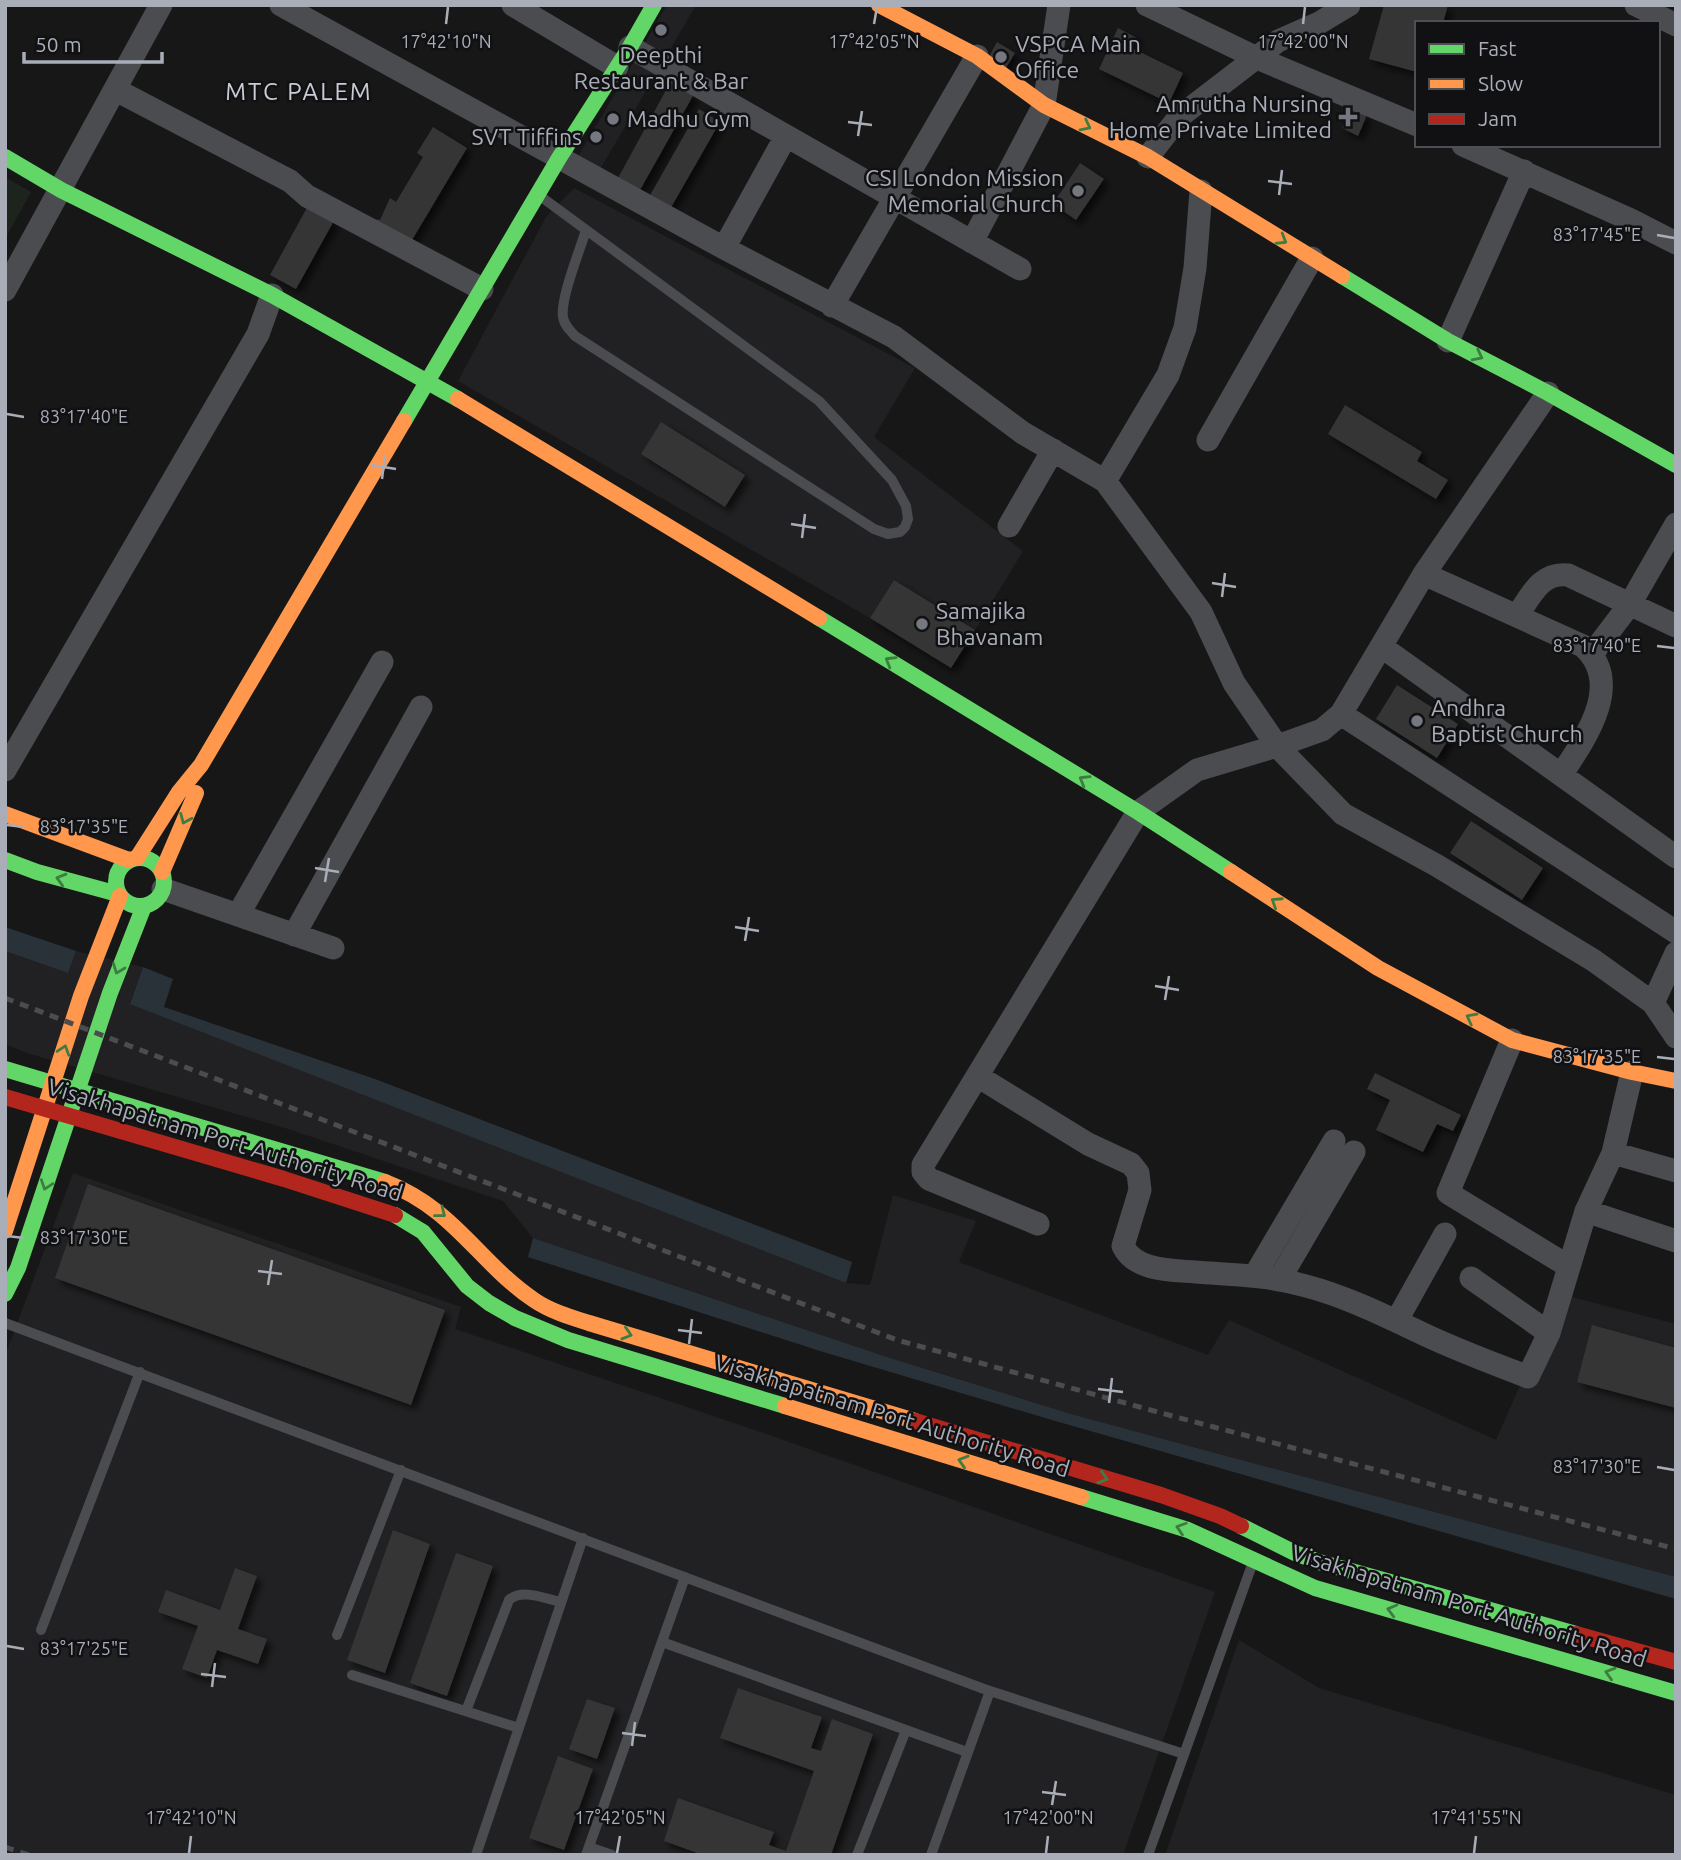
<svg xmlns="http://www.w3.org/2000/svg" width="1681" height="1860" font-family="Ubuntu,sans-serif">
  <defs>
    <filter id="shadow"><feDropShadow dx="5" dy="5" stdDeviation="3.5" flood-color="#0009"/></filter>
  </defs>
  <rect width="100%" height="100%" fill="#171717"/>
  <path fill="#212123" d="M667,5H696L598,173L576,160Z
    M574,188L915,368L874,437L1023,551L975,630L894,580L870,618L458,381L546,217Z
    M5,951L68,973L76,951L143,967L130,1003L846,1283L870,1285L893,1195L976,1221L959,1262L1208,1355L1229,1320L1496,1440L1560,1294L1676,1324V1577L1071,1414L887,1357L533,1238L503,1201L288,1129L27,1053L5,1044Z
    M73,1173L461,1307L455,1329L758,1431L1215,1592L1123,1855H5V1356Z
    M1239,1640L1319,1688L1676,1795V1855H1165Z"/>
  <path fill="#1d241e" d="M5,177L31,192L5,239Z"/>
  <path fill="#2a3239" d="M5,927L76,951L68,973L5,951Z
    M143,967L173,979L164,1007L375,1079L852,1262L846,1283L130,1004Z
    M533,1238L887,1357L1071,1414L1676,1577V1599L1052,1420L820,1351L528,1257Z"/>
  <path fill="#353536" filter="url(#shadow)" d="M1384,5H1448L1443,23H1417V72L1369,59Z
    M1118,28L1137,38L1132,48L1183,73L1169,103L1099,69Z
    M997,42L1015,53L1004,71L987,60Z
    M671,81L694,94L640,190L618,178Z
    M1351,108L1367,115L1358,136L1342,128Z
    M699,109L720,122L669,211L648,199Z
    M433,127L467,148L409,245L374,224L378,219L380,220L390,198L396,202L423,157L417,153Z
    M1080,163L1104,179L1076,220L1053,204Z
    M309,204L335,219L296,289L270,275Z
    M1345,405L1422,452L1417,461L1448,480L1436,499L1328,434Z
    M661,422L745,475L725,507L641,454Z
    M894,580L975,630L951,668L870,618Z
    M1397,685L1458,724L1437,758L1376,719Z
    M1471,821L1543,868L1522,900L1450,853Z
    M1375,1073L1461,1115L1453,1131L1437,1124L1423,1152L1376,1130L1390,1100L1367,1089Z
    M88,1184L445,1310L411,1405L55,1278Z
    M1592,1325L1676,1348V1408L1577,1382Z
    M393,1530L430,1544L385,1673L347,1660Z
    M456,1553L493,1566L447,1696L410,1683Z
    M235,1568L257,1576L238,1629L267,1639L258,1664L217,1650L207,1678L182,1669L198,1626L158,1612L166,1590L220,1610Z
    M738,1688L822,1717L811,1748L821,1751L832,1719L873,1734L831,1855H703L664,1841L678,1798L774,1832L769,1845L786,1851L814,1771L720,1738Z
    M587,1699L615,1708L597,1759L569,1749Z
    M558,1756L593,1769L564,1850L529,1838Z"/>
  <g fill="none" stroke-linecap="round" stroke-linejoin="round">
    <path stroke="#4b4c50" stroke-width="10" d="M540,196L819,401L892,480L906,506L908,519L905,527L900,532L888,534L874,529L575,336C570,330 564,325 563,317C560,299 580,250 586,230
      M5,1323L984,1689L1184,1754
      M41,1630L140,1372
      M337,1635L401,1470
      M662,1642L967,1752
      M352,1675L519,1728
      M466,1711L509,1600C522,1588 546,1599 561,1602
      M589,1847L612,1855
      M476,1855L583,1538
      M586,1855L685,1577
      M857,1855L906,1730
      M931,1855L990,1691
      M1148,1855L1253,1562"/>
    <path stroke="#4b4c50" stroke-width="23" d="M281,5L724,248L894,337L1023,433L1105,481L1201,612L1234,683L1277,746L1343,814L1436,865L1593,960L1653,1003L1676,1037
      M513,5L617,67
      M1147,5L1257,58L1417,125
      M1636,5L1676,25
      M630,47L1020,269
      M116,90L290,181L307,196L482,289
      M1463,145L1631,220L1676,243
      M1148,157L1179,117L1278,41L1319,23L1349,5
      M972,242L1044,105L1059,5
      M724,248L786,136
      M5,290L161,5
      M832,306L977,56
      M1448,341L1524,171
      M1208,440L1312,258
      M1105,481L1168,375L1185,328L1195,268L1201,191
      M1009,526L1053,450
      M1424,574L1583,646C1625,683 1585,739 1561,775
      M1517,616C1531,596 1540,572 1568,575L1676,626
      M1382,647L1676,857
      M1592,654L1630,604L1676,524
      M1341,714L1676,932
      M5,770L258,334L272,295
      M163,889L333,948
      M238,915L382,662
      M294,935L421,707
      M1653,1003L1676,953
      M1512,1040L1448,1193L1568,1266
      M979,1077L1088,1144L1131,1164L1138,1173L1140,1190L1123,1246C1135,1271 1171,1270 1195,1272C1234,1275 1267,1275 1306,1286C1344,1296 1379,1313 1415,1330C1451,1348 1490,1362 1528,1377L1549,1333L1586,1211L1613,1153L1632,1072
      M1613,1153L1676,1171
      M1586,1211L1676,1241
      M1038,1224L929,1179L923,1172V1165L1138,812L1197,770L1277,746L1322,730L1341,714L1424,574L1548,393
      M1255,1275L1334,1141
      M1471,1278L1549,1333
      M1279,1280L1354,1152
      M1397,1320L1445,1234"/>
    <path stroke="#63d668" stroke-width="16" d="M5,157L61,190L272,295L458,399
      M1342,276L1448,341L1548,393L1676,465
      M404,421L559,158L630,47L654,5
      M819,618L1138,812L1231,872
      M116 882a24 24 0 1 1 48 0a24 24 0 1 1-48 0Z
      M5,860L37,872L118,894
      M5,1069L385,1182
      M395,1215L423,1232L467,1286L489,1303L515,1318L568,1340L785,1406
      M5,1294L18,1268L110,993L144,906
      M1081,1497L1188,1530L1315,1588L1676,1693
      M1241,1526L1295,1553L1319,1562L1576,1634"/>
    <path stroke="#ff974d" stroke-width="16" d="M879,5L977,56L1044,105L1148,157L1342,276
      M458,399L819,618
      M5,814L129,860
      M137,858L179,792L201,765L404,421
      M162,872L196,793
      M1231,872L1378,968L1512,1040L1632,1072L1676,1081
      M385,1182C455,1209 477,1261 534,1300C550,1311 570,1317 589,1323L915,1421
      M5,1231L81,996L120,896
      M785,1406L1081,1497"/>
    <path stroke="#b3261e" stroke-width="16" d="M5,1097L284,1179L395,1215
      M915,1421L1161,1495L1220,1516L1241,1526
      M1576,1634L1676,1662"/>
    <path stroke="#4b4c4f" stroke-width="5" stroke-dasharray="9 7" stroke-linecap="butt" d="M5,998L897,1340L1176,1417L1676,1549
      M5,1847L29,1855"/>
  </g>
  <defs><path id="oneway-chevron" d="M-2-3.5L2.5 0L-2 3.5" fill="none" stroke-width="1.6" stroke-linecap="round" stroke-linejoin="round" transform="scale(1.75)"/></defs>
  <g stroke="#3e7d42">
    <use href="#oneway-chevron" transform="translate(1086 126) rotate(27)"/>
    <use href="#oneway-chevron" transform="translate(1282 240) rotate(31)"/>
    <use href="#oneway-chevron" transform="translate(1478 356) rotate(27)"/>
    <use href="#oneway-chevron" transform="translate(890 661) rotate(-149)"/>
    <use href="#oneway-chevron" transform="translate(1084 780) rotate(-149)"/>
    <use href="#oneway-chevron" transform="translate(185 819) rotate(113)"/>
    <use href="#oneway-chevron" transform="translate(61 879) rotate(-164)"/>
    <use href="#oneway-chevron" transform="translate(1276 902) rotate(-147)"/>
    <use href="#oneway-chevron" transform="translate(118 969) rotate(111)"/>
    <use href="#oneway-chevron" transform="translate(1471 1018) rotate(-152)"/>
    <use href="#oneway-chevron" transform="translate(64 1050) rotate(-72)"/>
    <use href="#oneway-chevron" transform="translate(46 1185) rotate(109)"/>
    <use href="#oneway-chevron" transform="translate(441 1213) rotate(38)"/>
    <use href="#oneway-chevron" transform="translate(627 1334) rotate(17)"/>
    <use href="#oneway-chevron" transform="translate(963 1461) rotate(-163)"/>
    <use href="#oneway-chevron" transform="translate(1103 1478) rotate(17)"/>
    <use href="#oneway-chevron" transform="translate(1181 1528) rotate(-162)"/>
    <use href="#oneway-chevron" transform="translate(1392 1610) rotate(-165)"/>
    <use href="#oneway-chevron" transform="translate(1610 1673) rotate(-163)"/>
  </g>
  <path fill="none" stroke="#a8adb8" stroke-width="2.5" d="M446,24L448,7M874,24L877,7M1303,24L1305,7M848,122L872,125M858,136L862,111M1268,181L1292,184M1279,195L1282,170M1657,235L1674,238M7,414L24,417M371,465L396,469M382,479L385,455M791,524L816,528M802,538L805,514M1212,583L1236,587M1222,597L1225,573M1657,646L1674,648M7,825L24,827M315,868L339,872M325,882L329,858M735,927L759,931M745,941L749,917M1155,986L1179,990M1165,1000L1169,976M1657,1057L1674,1059M7,1236L24,1238M258,1271L282,1274M268,1285L272,1260M678,1330L702,1333M689,1344L692,1319M1098,1389L1123,1392M1109,1403L1112,1378M1657,1467L1674,1470M7,1646L24,1649M201,1674L226,1677M212,1687L215,1663M622,1733L646,1736M632,1746L635,1722M1042,1792L1066,1795M1052,1805L1056,1781M189,1853L191,1836M617,1853L620,1836M1046,1853L1048,1836M1474,1853L1476,1836"/>
  <g fill="#757880" stroke="#111113" stroke-width="2.5">
    <circle cx="661" cy="30" r="7"/>
    <circle cx="1001" cy="57" r="7"/>
    <path d="M1344.5 106.5h7v7h7v7h-7v7h-7v-7h-7v-7h7z"/>
    <circle cx="613" cy="119" r="7"/>
    <circle cx="596" cy="137" r="7"/>
    <circle cx="1078" cy="191" r="7"/>
    <circle cx="922" cy="624" r="7"/>
    <circle cx="1417" cy="721" r="7"/>
  </g>
  <g text-anchor="middle" stroke-width="5" stroke-linejoin="round" paint-order="stroke">
    <g font-size="23" fill="#a8adb8" stroke="#111113" text-anchor="start">
      <text x="1015" y="52">VSPCA Main<tspan x="1015" dy="26">Office</tspan></text>
      <text x="661" y="63" text-anchor="middle">Deepthi<tspan x="661" dy="26">Restaurant &amp; Bar</tspan></text>
      <text x="1332" y="112" text-anchor="end">Amrutha Nursing<tspan x="1332" dy="26">Home Private Limited</tspan></text>
      <text x="627" y="127">Madhu Gym</text>
      <text x="582" y="145" text-anchor="end">SVT Tiffins</text>
      <text x="1064" y="186" text-anchor="end">CSI London Mission<tspan x="1064" dy="26">Memorial Church</tspan></text>
      <text x="936" y="619">Samajika<tspan x="936" dy="26">Bhavanam</tspan></text>
      <text x="1431" y="716">Andhra<tspan x="1431" dy="26">Baptist Church</tspan></text>
    </g>
    <g font-size="23" fill="#a8adb8" stroke="#111113">
      <text transform="translate(225 1140) rotate(17)" y="8">Visakhapatnam Port Authority Road</text>
      <text transform="translate(892 1416) rotate(17)" y="8">Visakhapatnam Port Authority Road</text>
      <text transform="translate(1469 1606) rotate(17)" y="8">Visakhapatnam Port Authority Road</text>
    </g>
    <g font-size="24" letter-spacing="2" fill="#c9ccd4" stroke="#111113">
      <text x="299" y="100">MTC PALEM</text>
    </g>
  </g>
  <g font-size="18" text-anchor="middle" fill="#a8adb8" stroke="#111113" stroke-width="5" stroke-linejoin="round" paint-order="stroke">
    <text x="446" y="48">17°42'10"N</text>
    <text x="874" y="48">17°42'05"N</text>
    <text x="1303" y="48">17°42'00"N</text>
    <text x="1597" y="241">83°17'45"E</text>
    <text x="84" y="423">83°17'40"E</text>
    <text x="1597" y="652">83°17'40"E</text>
    <text x="84" y="833">83°17'35"E</text>
    <text x="1597" y="1063">83°17'35"E</text>
    <text x="84" y="1244">83°17'30"E</text>
    <text x="1597" y="1473">83°17'30"E</text>
    <text x="84" y="1655">83°17'25"E</text>
    <text x="191" y="1824">17°42'10"N</text>
    <text x="620" y="1824">17°42'05"N</text>
    <text x="1048" y="1824">17°42'00"N</text>
    <text x="1476" y="1824">17°41'55"N</text>
  </g>
  <rect width="1681" height="1860" fill="none" stroke="#a8adb8" stroke-width="14"/>
  <rect x="1415" y="21" width="245" height="126" fill="#111113" stroke="#4d4f55" stroke-width="2"/>
  <rect x="1429" y="44" width="35" height="10" fill="#63d668" stroke="#4d4f55" stroke-width="2"/>
  <text x="1478" y="56" font-size="21" fill="#a8adb8">Fast</text>
  <rect x="1429" y="79" width="35" height="10" fill="#ff974d" stroke="#4d4f55" stroke-width="2"/>
  <text x="1478" y="91" font-size="21" fill="#a8adb8">Slow</text>
  <rect x="1429" y="114" width="35" height="10" fill="#b3261e" stroke="#4d4f55" stroke-width="2"/>
  <text x="1478" y="126" font-size="21" fill="#a8adb8">Jam</text>
  <path d="M24 52v10h138v-10" fill="none" stroke="#a8adb8" stroke-width="3.5"/>
  <text x="35" y="52" font-size="21" fill="#a8adb8" stroke="#111113" stroke-width="5" paint-order="stroke">50 m</text>
</svg>
